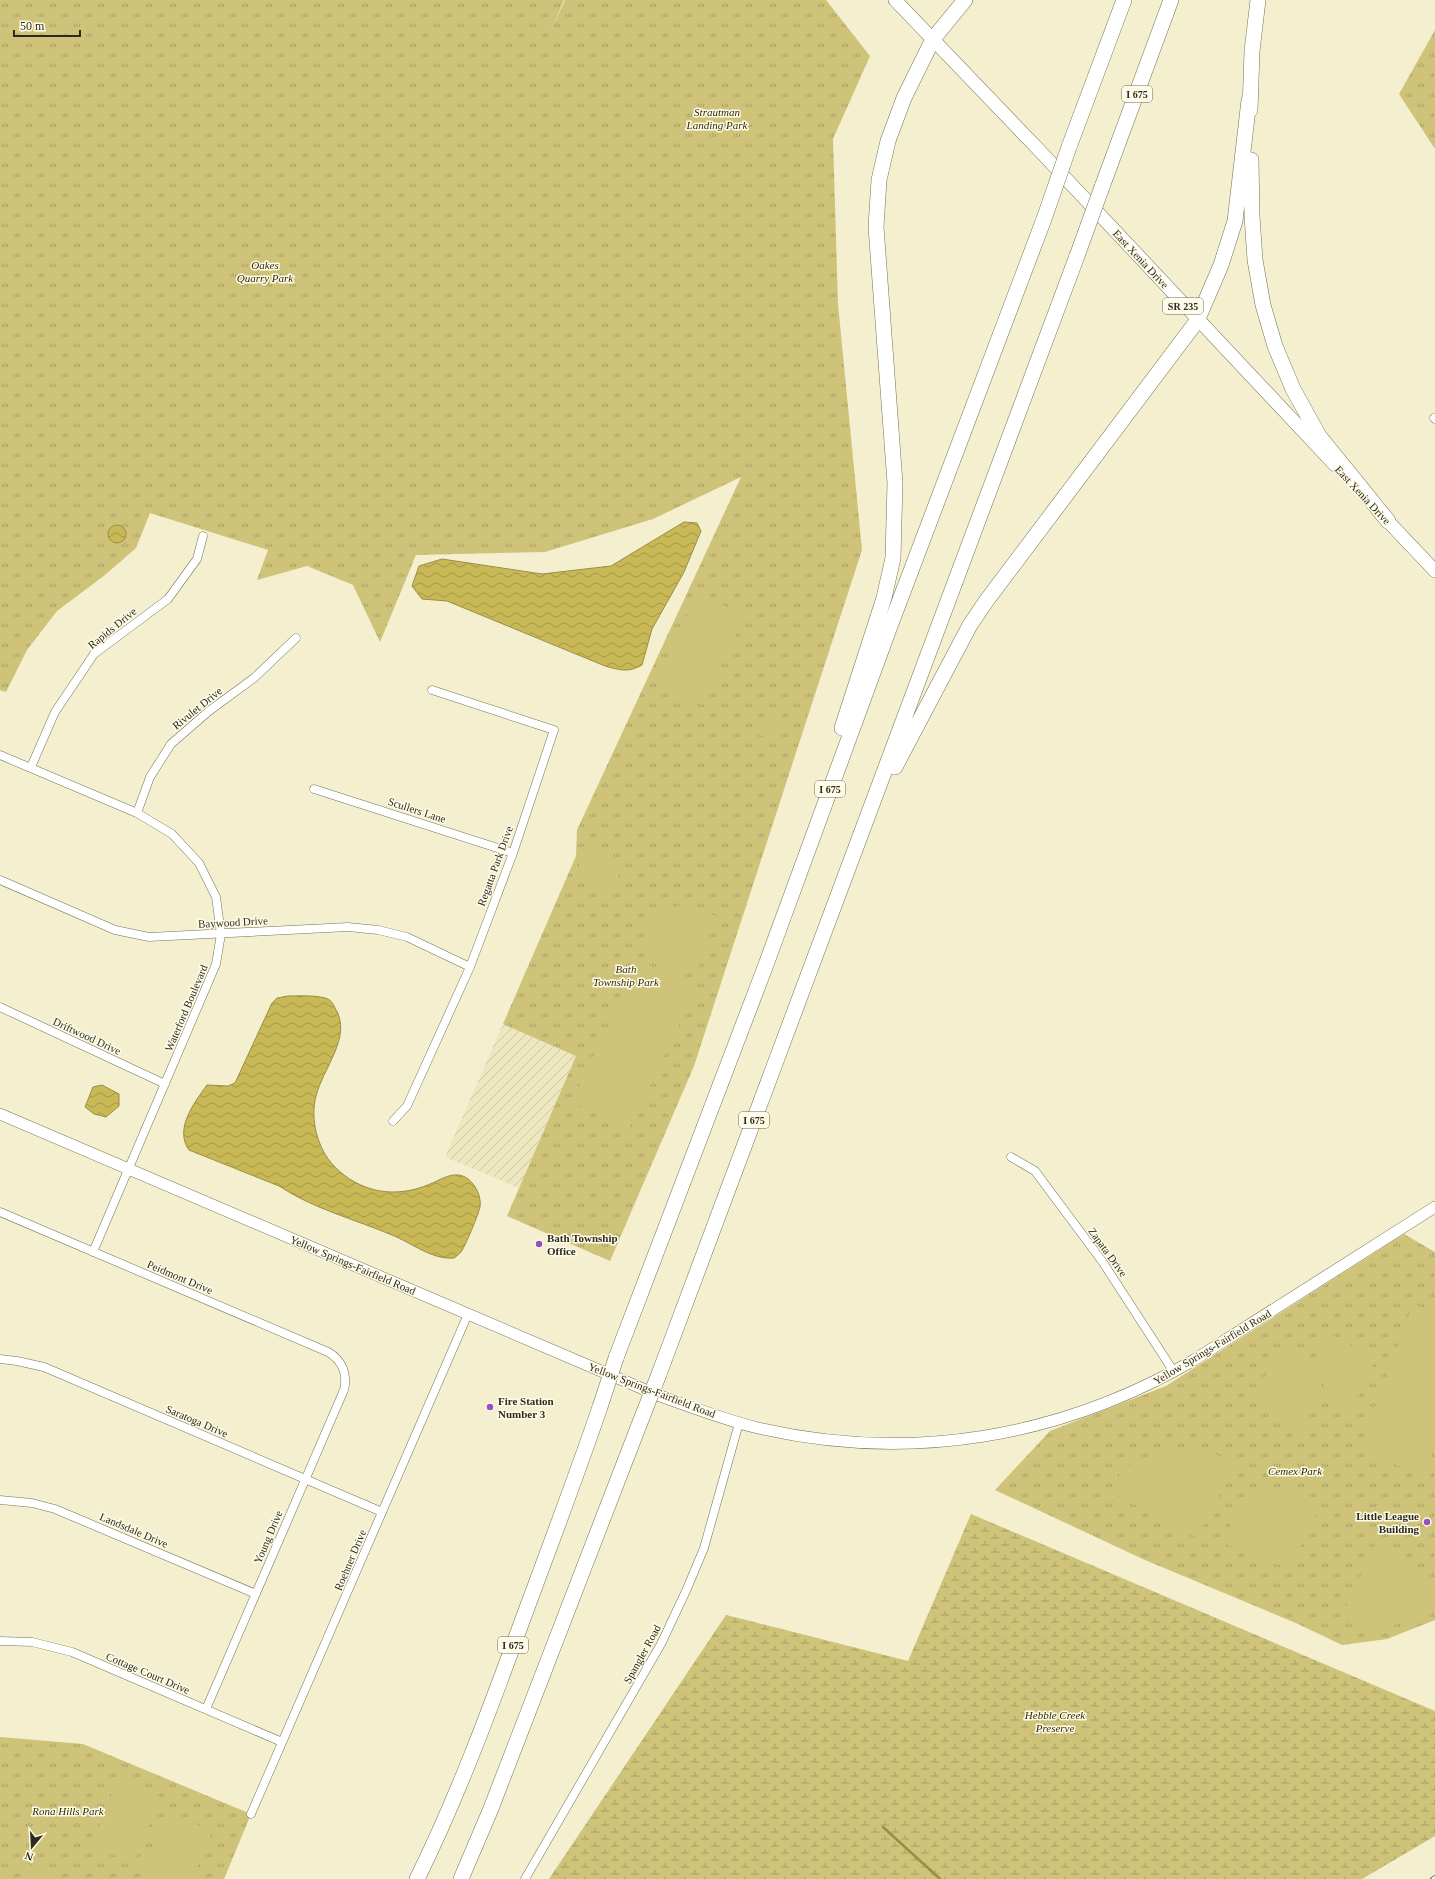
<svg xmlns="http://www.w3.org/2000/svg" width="1435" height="1879" font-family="'Times New Roman',serif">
  <defs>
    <pattern id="industrial-furrows" width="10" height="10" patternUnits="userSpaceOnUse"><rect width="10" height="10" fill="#ece7bf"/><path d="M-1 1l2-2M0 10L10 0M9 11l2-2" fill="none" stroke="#cbc6a4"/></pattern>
    <pattern id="grass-tufts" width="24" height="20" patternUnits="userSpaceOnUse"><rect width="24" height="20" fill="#cfc379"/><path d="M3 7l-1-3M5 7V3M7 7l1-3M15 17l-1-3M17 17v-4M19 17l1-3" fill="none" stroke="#a89f63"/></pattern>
    <pattern id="wetland-marsh" width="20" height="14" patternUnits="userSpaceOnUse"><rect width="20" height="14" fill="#cfc379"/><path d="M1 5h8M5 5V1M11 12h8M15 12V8" fill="none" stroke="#a89f63"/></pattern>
    <pattern id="water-waves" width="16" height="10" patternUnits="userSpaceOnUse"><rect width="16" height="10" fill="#c9b956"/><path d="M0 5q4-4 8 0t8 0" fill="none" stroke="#a39747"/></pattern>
  </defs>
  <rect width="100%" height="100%" fill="#f3efcf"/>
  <path fill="url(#industrial-furrows)" d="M503,1024L576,1056L519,1188L445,1157Z"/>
  <path fill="url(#grass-tufts)" d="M0,0H564L551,30L565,0H826L870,56L833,139L838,304L862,550L694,1066L610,1261L507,1216L576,1056L503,1024L576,856L577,830L741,477L653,519L545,552L416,555L380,642L353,585L307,566L257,580L268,550L150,513L136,548L105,575L57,611L27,650L6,692L0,690Z
    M1435,30V149L1399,94Z
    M1404,1234L1435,1252V1620L1387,1639L1342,1645L1298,1624L1145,1560L995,1490L1050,1431L1166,1386Z
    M0,1737L83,1744L251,1814L224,1879H0Z"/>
  <path fill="url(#wetland-marsh)" d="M971,1514L1435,1711V1836L1362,1879H549L726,1615L908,1661Z"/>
  <path fill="#cfc379" d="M698,593L745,616L703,705L655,682Z
    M767,713L782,718L774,740L759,735Z
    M590,845L625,863L610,892L575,874Z
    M681,905L716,916L696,975L638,952C648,923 649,915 681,905Z
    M640,961L697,989L628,1130L571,1102Z
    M1413,1304L1435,1312V1446L1424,1475L1359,1451Z
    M1326,1332L1376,1358L1351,1412L1330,1397L1318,1375C1319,1400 1312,1413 1300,1434L1252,1398L1287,1339L1305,1357L1318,1373L1317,1349Z
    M1173,1447L1205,1449L1235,1463L1197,1538L1111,1492L1123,1469L1143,1458Z
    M1274,1489L1301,1493L1322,1501L1290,1569L1222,1543C1237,1511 1240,1505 1274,1489Z
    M1376,1544L1435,1580V1602L1433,1604C1413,1618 1386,1635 1361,1627C1354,1624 1347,1619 1342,1615Z
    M117,1780L160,1797L134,1863L92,1847Z
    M167,1812L212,1831L192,1879H146L140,1877Z
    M26,1863L64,1879H19Z"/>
  <path fill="url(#water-waves)" stroke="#9a8e45" d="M684,522L697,523L701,531L684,572L652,629L642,665C628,673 620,670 605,666L447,601L422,599L412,586L419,566L442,559L542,574L611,566Z
    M108 534a9 9 0 1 1 18 0a9 9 0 1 1-18 0Z
    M288,996C300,996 313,995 325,998C330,999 333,1003 335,1008C353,1036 323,1068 316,1096C310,1119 317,1148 334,1166C360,1193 396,1199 430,1184C440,1180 448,1174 459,1175C472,1177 482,1194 480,1207C479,1213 465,1247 461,1252C459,1254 457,1256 454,1258C432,1260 412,1243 392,1235C354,1219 314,1209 279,1186L189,1150C174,1129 194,1103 207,1085L228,1086L235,1083L272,1003L277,998Z
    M102,1085L119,1094V1106L106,1117L94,1114L85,1107L93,1087Z"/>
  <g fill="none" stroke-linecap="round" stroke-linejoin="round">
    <path stroke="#9a8e45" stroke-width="2.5" d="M883,1827L940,1879"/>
    <defs>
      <path id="street" d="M1434,418L1435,419
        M0,755L137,813L172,834L199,863L216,897L221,934L216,964L93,1252
        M31,767L55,712L94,654L168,599L197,559L203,536
        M314,789L513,853
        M137,813L150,777L171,744L209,711L254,678L296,638
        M0,880L115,930L149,937L348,927L378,930L407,937L470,967
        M0,1007L165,1084
        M393,1121L407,1106L470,967L513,853L554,730L432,690
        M1011,1157L1035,1171L1102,1261L1174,1372
        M0,1212L328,1352C342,1360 348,1374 344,1390L206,1709
        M0,1359L17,1361L44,1367L382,1512
        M0,1500L32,1503L55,1509L256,1594
        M0,1641L32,1642L72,1652L282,1742
        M251,1814L468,1314
        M525,1879L661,1644L686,1591L704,1548L739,1423"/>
      <path id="secondary" d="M0,1114L655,1394C688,1406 722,1419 758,1428C909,1463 1060,1438 1194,1360L1435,1207"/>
      <path id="primary" d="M895,0L1039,150L1335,465
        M1381,514L1435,571"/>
      <path id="highway" d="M1250,110L1252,51L1258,0
        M1069,147L1124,0
        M1251,160L1252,216L1255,260L1263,305L1275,346L1293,389L1319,436L1388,521
        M1102,187L1171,0
        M842,728L884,598L893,558L895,483L876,227L879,180L888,141L904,98L933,39L965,0
        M895,767L970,625L987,600L1197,321L1221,265L1235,221L1249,100
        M616,1358L764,970L889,629L1044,219
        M659,1374L1077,256
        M417,1879C456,1800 487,1717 517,1635C545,1559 574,1483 600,1407
        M461,1879L490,1811L639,1425"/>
    </defs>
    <use href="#street" stroke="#767255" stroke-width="9"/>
    <use href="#secondary" stroke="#767255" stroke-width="12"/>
    <use href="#primary" stroke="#767255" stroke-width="14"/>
    <use href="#highway" stroke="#767255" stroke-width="16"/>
    <use href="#street" stroke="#fff" stroke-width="8"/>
    <use href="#secondary" stroke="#fff" stroke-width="11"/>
    <use href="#primary" stroke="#fff" stroke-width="13"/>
    <use href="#highway" stroke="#fff" stroke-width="15"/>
    <defs>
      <path id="rail" d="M1432,1879L1435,1877"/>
    </defs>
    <use href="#rail" stroke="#7c7965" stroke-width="4"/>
    <use href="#rail" stroke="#fefce8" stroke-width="2.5" stroke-dasharray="8" stroke-linecap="butt"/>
    <defs>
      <path id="highway-bridge" d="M1044,219L1069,147
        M1077,256L1102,187
        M600,1407L616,1358
        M639,1425L659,1374"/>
    </defs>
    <use href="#highway-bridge" stroke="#767255" stroke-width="16" stroke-linecap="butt"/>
    <use href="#highway-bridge" stroke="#fff" stroke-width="15"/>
  </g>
  <g fill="#9750c3" stroke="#fefce8" stroke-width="1.5">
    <circle cx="539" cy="1244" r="4"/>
    <circle cx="490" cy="1407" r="4"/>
    <circle cx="1427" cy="1522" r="4"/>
  </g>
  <g text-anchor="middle" stroke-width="3" stroke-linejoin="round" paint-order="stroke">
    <g fill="#fefce8" stroke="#6b695b" stroke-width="1">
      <rect x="1122" y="86" width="30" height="16" rx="3"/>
      <rect x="1163" y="298" width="40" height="16" rx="3"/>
      <rect x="815" y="781" width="30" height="16" rx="3"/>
      <rect x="739" y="1112" width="30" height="16" rx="3"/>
      <rect x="498" y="1637" width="30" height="16" rx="3"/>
    </g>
    <g font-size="10" font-weight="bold" fill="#2c2a1e">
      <text x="1137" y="98">I 675</text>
      <text x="1183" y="310">SR 235</text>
      <text x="830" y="793">I 675</text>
      <text x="754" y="1124">I 675</text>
      <text x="513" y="1649">I 675</text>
    </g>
    <g font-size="11" font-style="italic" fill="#302a00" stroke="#fefce8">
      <text x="717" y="116">Strautman<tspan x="717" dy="13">Landing Park</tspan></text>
      <text x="265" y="269">Oakes<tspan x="265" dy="13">Quarry Park</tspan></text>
      <text x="626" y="973">Bath<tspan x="626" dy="13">Township Park</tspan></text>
      <text x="1295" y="1475">Cemex Park</text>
      <text x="1055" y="1719">Hebble Creek<tspan x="1055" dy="13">Preserve</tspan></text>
      <text x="68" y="1815">Rona Hills Park</text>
    </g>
    <g font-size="11" fill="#2c2a1e" stroke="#fefce8">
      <text transform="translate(1141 259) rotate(47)" y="4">East Xenia Drive</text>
      <text transform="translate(1363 495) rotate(47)" y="4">East Xenia Drive</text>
      <text transform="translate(112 628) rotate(-39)" y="4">Rapids Drive</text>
      <text transform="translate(197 708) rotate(-39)" y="4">Rivulet Drive</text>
      <text transform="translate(417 810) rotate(18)" y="4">Scullers Lane</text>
      <text transform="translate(495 866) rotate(-70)" y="4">Regatta Park Drive</text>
      <text transform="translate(233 922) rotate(-3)" y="4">Baywood Drive</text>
      <text transform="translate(186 1008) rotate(-67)" y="4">Waterford Boulevard</text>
      <text transform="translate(87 1036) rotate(25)" y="4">Driftwood Drive</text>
      <text transform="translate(1108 1252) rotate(54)" y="4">Zapata Drive</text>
      <text transform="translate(353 1265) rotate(23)" y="4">Yellow Springs-Fairfield Road</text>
      <text transform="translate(180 1277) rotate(23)" y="4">Peidmont Drive</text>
      <text transform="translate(1212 1347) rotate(-31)" y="4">Yellow Springs-Fairfield Road</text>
      <text transform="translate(652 1390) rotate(21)" y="4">Yellow Springs-Fairfield Road</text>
      <text transform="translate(197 1421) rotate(23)" y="4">Saratoga Drive</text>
      <text transform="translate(134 1530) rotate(23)" y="4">Landsdale Drive</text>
      <text transform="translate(268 1537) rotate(-67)" y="4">Young Drive</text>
      <text transform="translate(350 1560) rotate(-67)" y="4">Roehner Drive</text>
      <text transform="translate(642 1654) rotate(-61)" y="4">Spangler Road</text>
      <text transform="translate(148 1673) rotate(23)" y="4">Cottage Court Drive</text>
    </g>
    <g font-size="11" font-weight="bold" fill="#2c2a1e" stroke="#fefce8" text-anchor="start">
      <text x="547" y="1242">Bath Township<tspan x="547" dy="13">Office</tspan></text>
      <text x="498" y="1405">Fire Station<tspan x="498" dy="13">Number 3</tspan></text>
      <text x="1419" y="1520" text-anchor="end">Little League<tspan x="1419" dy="13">Building</tspan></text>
    </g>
  </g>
  <g transform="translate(32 1847) rotate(198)" stroke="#fefce8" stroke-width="3" paint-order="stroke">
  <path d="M0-3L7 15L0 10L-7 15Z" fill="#2c2a1e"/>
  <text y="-6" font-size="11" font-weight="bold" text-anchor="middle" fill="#2c2a1e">N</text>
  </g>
  <path d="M14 30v6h66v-6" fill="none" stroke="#2c2a1e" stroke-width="2"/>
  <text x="20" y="30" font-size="12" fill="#2c2a1e" stroke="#fefce8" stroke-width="3" paint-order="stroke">50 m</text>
</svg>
